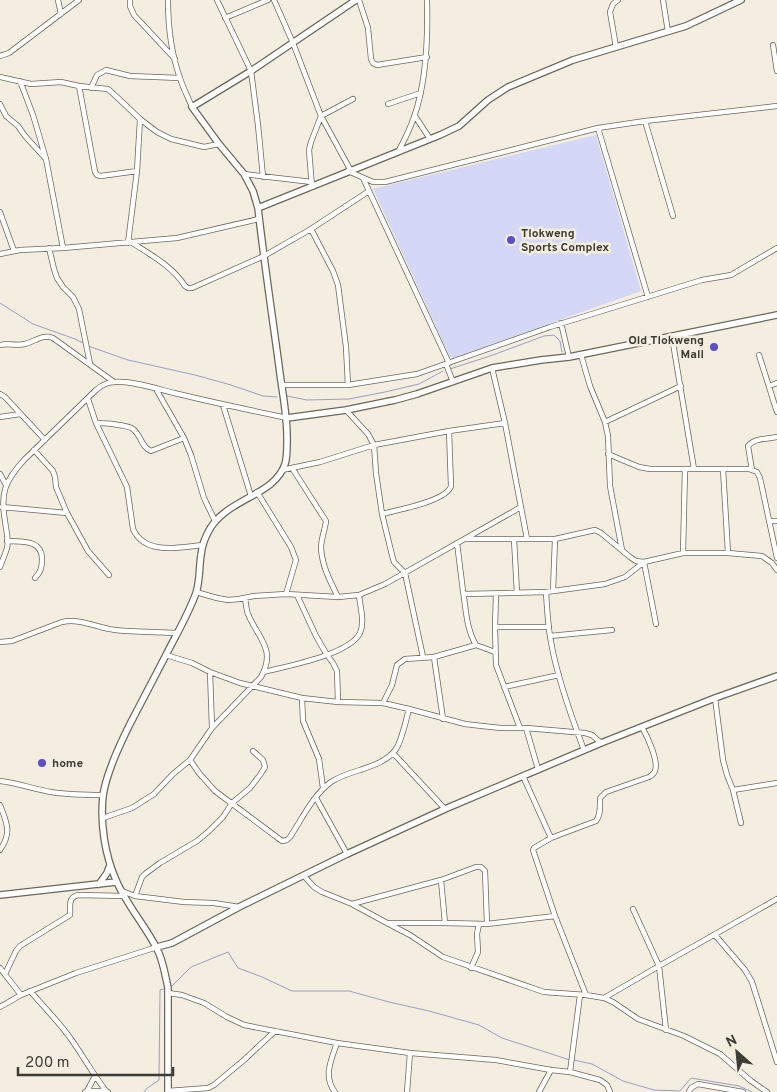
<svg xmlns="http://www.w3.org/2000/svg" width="777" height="1092" font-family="Overpass,sans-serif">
  <rect width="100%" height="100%" fill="#f3eee0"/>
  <path fill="#d4d7f6" d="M596,135L641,291L453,358L450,357L373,189Z"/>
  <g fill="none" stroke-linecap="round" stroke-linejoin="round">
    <path stroke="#9b9dc7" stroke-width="1" d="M0,303L33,324L75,339L85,344
      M88,346L128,360L195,375L231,385L263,396L277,397
      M450,369L493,355L544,336L554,335L560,341L562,352
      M287,396L307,400L349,399L385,392L419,384L443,371
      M171,987L191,967L228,952L238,968L262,977L292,991H349L389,1002L429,1011L479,1025L502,1038L570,1060
      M574,1060L592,1064L623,1081L654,1090L680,1091L691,1078L739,1086L752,1092
      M144,1092L146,1089L159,1080L160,990L164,989"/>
    <defs>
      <path id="minor" d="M58,0L61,14
        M130,0V6L134,15L175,59
        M168,0C168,26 171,53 180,78C183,88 188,97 192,107
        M217,0L251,71L258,125L263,177
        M274,0L293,43L321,116L351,171
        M359,0L368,28L371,59L373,63L377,65L427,57
        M663,0L668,32
        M225,18L268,0
        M773,45L777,71
        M616,47L610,12L613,4L618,0
        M0,56L9,53L79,0
        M0,77L31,84L61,82L79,86L108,89L120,100L140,119L157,132L171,139L204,147L219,144
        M20,81L33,115L46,159L63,248
        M79,86L95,172L97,175L101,176L137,171
        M91,88L97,75L106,70L130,76L180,78
        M0,104L6,116L18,126L25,136L45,158
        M388,104L421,93
        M415,116L430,139
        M645,121L673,216
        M598,128L648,297
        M398,152C404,141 410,129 414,117C427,81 428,37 427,0
        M348,171L373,182H385L598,128L645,121L777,106
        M244,174L312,182
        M363,178L449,363
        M312,187L309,150L311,142L321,116L353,99
        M0,212L14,251
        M311,229L333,271L338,285L346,347L348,385
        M131,242C151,255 172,266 185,286L188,288H192L264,256L311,229L369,191
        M128,243L137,171L140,119
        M49,248L54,269L57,278L63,287L73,297L79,309L90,364
        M0,254L20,250L63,248L177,238L259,219
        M561,323L569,357
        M672,337L694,469
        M0,345C8,343 17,346 25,344C36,341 42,334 53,338L114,382
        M581,355L590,386L605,422L608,436L610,486L622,550
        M759,355L777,412
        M446,364L453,382
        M492,368L505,423L527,539
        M282,385H348L417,374L550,327L702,280L731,275L777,248
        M769,386L777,383
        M156,389L184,438L191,455L204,498L215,521
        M0,394L5,397L45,440
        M88,399L96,423L127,487L133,529C145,556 180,547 203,545
        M223,405L251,496
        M346,410L368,434L374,445L376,473L382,514L392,555L394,562L405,573L423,657
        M0,417L20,414
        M605,422L681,386
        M96,423C104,423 128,425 133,429C141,435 141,447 151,451L184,438
        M34,450L53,471L55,477L56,487L67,513L88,551L109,575
        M608,454L639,467L650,469H749L757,472L760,478L777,558
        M292,468L326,521C325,530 321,539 321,548C322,566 330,581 338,597
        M723,469L728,553
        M282,470L320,462L374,445L449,431L505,423
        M752,470L748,446C754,438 768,439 777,437
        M0,474L6,485
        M257,492L291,547L296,560L286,594
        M2,507L67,513
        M382,514C397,510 447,501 451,486L449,431
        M769,521H777
        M465,539H555L595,530L601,533L630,557L636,561L644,562L683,553H728L762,556L772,563L777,570
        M514,539L517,593
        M7,541C22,542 42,539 42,559C42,567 41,572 35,578
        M457,543C459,559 461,575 463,591C466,609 466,628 476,645
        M683,553L685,469
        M0,567C2,561 5,555 7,548C9,539 6,530 5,521C0,493 5,481 24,460L96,390C102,385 107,382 114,382C129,380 158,389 174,393C211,402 249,410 287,418
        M553,591L555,539
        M196,592L217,598L228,600L239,599L254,596L286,594L338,597L359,595L385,584L521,507
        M546,592C547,608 548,627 551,642C557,677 571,716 584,750
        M464,594L546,592L605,584L625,577L644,562L656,624
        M496,594L495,627L496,665L520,728
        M297,595L316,636L327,655L333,663L337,671L338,702
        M495,627H549
        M550,636L612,630
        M0,642L12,641L62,622C81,618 97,628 115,630C136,632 157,632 178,633
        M166,655L192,663L210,672L240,683L302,698L338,702L383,703L409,709L465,724L482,726L501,728H526L585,733L592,735L601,743
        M434,657L443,719
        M210,672L212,728
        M264,672C287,666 349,655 360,633C365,622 360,606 359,595
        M504,687L559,675
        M302,698L303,721L319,759L323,788
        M715,698L723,760L727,775L733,790L741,823
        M383,703L392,685L397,665L405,659L434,657L476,645L495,652
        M526,728L538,769
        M393,753L445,809
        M190,760L199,773L215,791L282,841L287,840L290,837C302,819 313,795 331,782C340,776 350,773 360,770C372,766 388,761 396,749C402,740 406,720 409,709
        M523,776L551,838
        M0,781C17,783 34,789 51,792C68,795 86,795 103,795
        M733,790L777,783
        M316,798L347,854
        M0,805C7,823 12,833 0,850
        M103,818L132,808L154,794L173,774L190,760L212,728L261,677C277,649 257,637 248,614C246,609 246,603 245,598
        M304,876L314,887L322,892L352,904L387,923L410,935L443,957L544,992L586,995L604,998L613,1002L638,1019L684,1036L720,1054L751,1081L767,1092
        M441,880L445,923
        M122,891L135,896L142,877L145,874L160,863L197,841L208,832L223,817L232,803L250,788L260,775L265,767L263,760L253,751
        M135,896L184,902L214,903L239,907
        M352,904L441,880L476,867H481L485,871L487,924
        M633,909L659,966L666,1030
        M389,923H445L487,924L555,916
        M715,935L745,970L752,982L777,1062
        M0,968L21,995
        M471,968L478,952L477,934L479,924
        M5,974L16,951L20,946L70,915C71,906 67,898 78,895L125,896
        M30,991C44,1007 59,1022 71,1039C83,1056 93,1074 106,1091L108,1092
        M168,993L182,995L204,1003L227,1017L244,1025L337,1043L410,1053L496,1060L551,1070L570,1072L600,1080L607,1085L610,1092
        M586,995L555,916L533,850L534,848L551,838L596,821C601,815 600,806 600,798L606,792L649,777C652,775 654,774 655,771C659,761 647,736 642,727
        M604,998L659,966L777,899
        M0,1007L21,995L76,973L157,947
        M570,1072L580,995
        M87,1091L95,1076
        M168,1091L208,1088L214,1085L244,1060L275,1031
        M85,1092L87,1091H106
        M335,1092C323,1077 331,1060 337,1043
        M407,1092L410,1053
        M539,1092L551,1070
        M689,1092L691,1088L698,1084L743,1092"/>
      <path id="tertiary" d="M258,208L440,135L459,126L488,100L508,87L573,60L686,26L741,0
        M287,418L346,410L395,400L417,394L492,368L541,360L569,357L777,315
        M99,884L107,873L110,865
        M0,895L116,882
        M157,947L172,943L239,907L347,854L445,809L601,743L715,698L777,676
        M168,1092V988C165,974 163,959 156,947C144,924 126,904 116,880C105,855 100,824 103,796C106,773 120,744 130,724C142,701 154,678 166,655C176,635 188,615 196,593C200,581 199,568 201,555C202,545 206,535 211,527C230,498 275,495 285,464C287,458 287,450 287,443C288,417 282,392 279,366C272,314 264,261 258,208L253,191L244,174L219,144L192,107L251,71L356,0"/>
    </defs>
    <use href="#minor" stroke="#6b675a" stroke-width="6"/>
    <use href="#tertiary" stroke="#6b675a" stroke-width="8"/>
    <use href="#minor" stroke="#fff" stroke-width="4.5"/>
    <use href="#tertiary" stroke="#fff" stroke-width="5.5"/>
  </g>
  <g fill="#5a4fc8" stroke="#f3eee0" stroke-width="2">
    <circle cx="511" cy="240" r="5"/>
    <circle cx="714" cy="347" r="5"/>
    <circle cx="42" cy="763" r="5"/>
  </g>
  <g text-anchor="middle" stroke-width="5" stroke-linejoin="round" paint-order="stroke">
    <g font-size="12" font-weight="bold" fill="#3e3c37" stroke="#f3eee0" text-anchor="start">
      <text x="521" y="237">Tlokweng<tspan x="521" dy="14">Sports Complex</tspan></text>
      <text x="704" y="344" text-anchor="end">Old Tlokweng<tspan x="704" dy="14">Mall</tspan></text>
      <text x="52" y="767">home</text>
    </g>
  </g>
  <g transform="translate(737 1052) rotate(333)" stroke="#f3eee0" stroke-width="4" paint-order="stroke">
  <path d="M0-4L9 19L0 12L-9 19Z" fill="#3e3c37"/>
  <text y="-8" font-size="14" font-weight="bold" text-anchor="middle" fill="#3e3c37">N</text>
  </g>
  <path d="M18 1067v8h155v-8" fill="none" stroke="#3e3c37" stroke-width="2.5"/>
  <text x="25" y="1067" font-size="15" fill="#3e3c37" stroke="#f3eee0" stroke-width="4" paint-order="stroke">200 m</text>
</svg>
